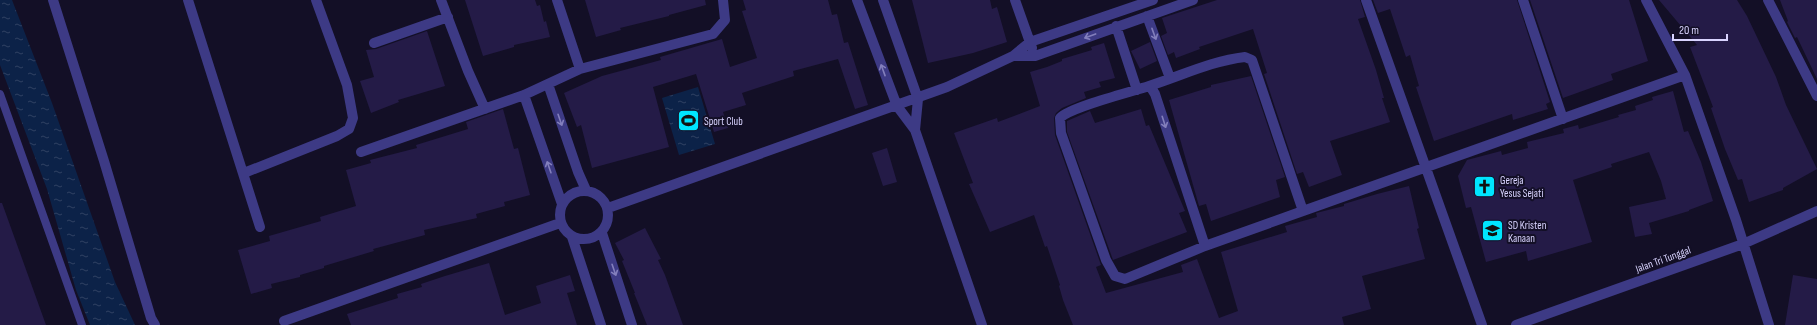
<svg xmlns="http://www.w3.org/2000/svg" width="1817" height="325" font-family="'Sofia Sans Condensed',sans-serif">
  <defs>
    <pattern id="water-ripples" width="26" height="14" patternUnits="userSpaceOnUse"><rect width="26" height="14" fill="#0c2248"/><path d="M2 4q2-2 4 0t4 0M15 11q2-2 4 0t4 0" fill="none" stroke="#2f4163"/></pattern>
  </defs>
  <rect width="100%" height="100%" fill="#130f26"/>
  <path fill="url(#water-ripples)" d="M0,0H12L52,103L115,282L135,325H90L76,290L47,189L0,65Z
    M698,87L715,144L679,155L662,98Z"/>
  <path fill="#241b47" d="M465,0H535L537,6L540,5L544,22L546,21L550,37L514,45V47L483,56Z
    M585,0H705L706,5L669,15V16L620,28L621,30L596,37Z
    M743,0H828L832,15L837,14L844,43L848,42L868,105L855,109L838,59L793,71L794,76L742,93L746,105L723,112L728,128L714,132L696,74L653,87L669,147L592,168L581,125L577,127L564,93L602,76L661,60L660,57L722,39L730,67L757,58L742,11L746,10Z
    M912,0H990L992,9L997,7L1007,42L973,53L928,63Z
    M1217,0H1360L1365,17L1358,19L1376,70L1384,98H1382L1390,122L1330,141L1342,175L1309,187L1303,172L1297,174L1264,74L1267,73L1253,29L1199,47L1200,49L1176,58L1174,52L1168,55L1161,36L1167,33L1162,18Z
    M1373,0H1517L1550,102L1546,104L1548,109L1513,120L1512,114L1434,141L1416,87L1419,86L1410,55L1406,57L1390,9L1378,13Z
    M1530,0H1629L1648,61L1611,74L1613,80L1563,98Z
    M1659,0H1737L1747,16L1776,77L1786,105L1817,169L1783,188V190L1749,202L1742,179L1738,180L1725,149L1711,108L1713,107L1690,47L1697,45Z
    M1780,0H1817V79L1797,37L1795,38L1787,22L1788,21Z
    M427,31L445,86L398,100L399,102L371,113L360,81L374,77L366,50L376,49Z
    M1150,42L1157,61L1140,69L1131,51Z
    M1104,43L1115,78L1099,82L1101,87L1084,92L1086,98L1062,108L1056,113L1054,118L1055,135L1101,265L1096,267L1106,293L1183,272L1181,265L1197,259L1219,318L1238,311L1221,252L1287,232L1285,226L1317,217L1316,213L1344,206V204L1377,194L1409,186L1419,228L1417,229L1425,259L1362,276L1371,309L1342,317L1344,325H1073L1063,300L1059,286L1060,285L1047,246L1045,247L1034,215L990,232L969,184L973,183L954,133L997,118L998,122L1040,106L1030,72L1047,67L1062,61V59L1092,50L1091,47Z
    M1251,76L1285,177L1276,180L1280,197L1211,221L1206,204L1199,206L1169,100L1211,87V85Z
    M1673,91L1684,132L1688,131L1701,162L1713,201L1689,210V211L1649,223L1652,234L1635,237L1629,207L1666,199L1661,181L1649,152L1611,164L1612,167L1573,180L1592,242L1528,261L1526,251L1486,262L1471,207L1466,208L1458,176L1467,160L1501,151L1502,155L1528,148L1527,142L1564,133L1563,129L1578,125L1579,129L1619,117L1618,115L1636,110L1635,106L1653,100L1652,97Z
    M503,109L514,149L518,148L530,195L504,202L505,206L476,214L477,218L424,230L425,235L373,249L374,251L324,266V268L300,275V277L271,284L272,288L251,294L238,250L270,241L269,236L321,221L320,217L356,206L346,170L371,163L370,160L417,148L416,145L468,129L466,122Z
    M1141,109L1146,126L1149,125L1185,211L1179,213L1187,232L1113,260L1067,132V121L1090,111L1095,123Z
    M887,148L897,182L883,186L872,153Z
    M0,203H2L46,325H0Z
    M645,228L661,259L658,260L665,275L683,325H647L634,293H635L622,261L624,260L615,243Z
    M489,263L505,315L541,303L536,286L570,275L575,291L567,293L577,325H351L347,314L398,298L397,294L422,287L421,284L445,276Z
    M1793,275L1817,279V325H1785Z"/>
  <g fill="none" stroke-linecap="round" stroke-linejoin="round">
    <path stroke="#3d3a85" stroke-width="8" d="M0,94L82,325"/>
    <path stroke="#3d3a85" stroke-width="10" d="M53,0L104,161L151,318L155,325
      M188,0L260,227
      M441,0L468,71L485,109
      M557,0L580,69
      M857,0L897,106L915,130L982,325
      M883,0L918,99L915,130
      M1015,0L1032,48
      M1366,0L1482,325
      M1523,0L1563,119
      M1646,0L1685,75L1736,220L1769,325
      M1768,0L1817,96
      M1147,16L1170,78
      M1116,26L1137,90
      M374,43L448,17
      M1013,56H1035L1193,0
      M1245,57L1252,60L1303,211L1205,246L1125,279L1115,276L1106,260L1061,133L1060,118C1070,107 1131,92 1149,86C1181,76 1211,61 1245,57Z
      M548,84L578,172L586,190
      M1150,86L1155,94L1205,246
      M524,95L562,204
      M361,152L524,95L580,69L713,34L725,20L723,0
      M244,173L337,136L349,129L353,118L347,85L316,0
      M560 215a24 24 0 1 1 48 0a24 24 0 1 1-48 0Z
      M608,208L947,87L1013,56L1030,42L1153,0
      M1303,211L1685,75
      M602,233L632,325
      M572,237L601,325
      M284,321L560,223
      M1516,325L1743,244L1817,211"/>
  </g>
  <defs><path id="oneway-shaft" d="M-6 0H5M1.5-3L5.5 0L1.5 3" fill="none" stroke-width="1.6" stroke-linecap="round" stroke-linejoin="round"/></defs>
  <g stroke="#837fbc">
    <use href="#oneway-shaft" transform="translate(1154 34) rotate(70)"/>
    <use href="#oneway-shaft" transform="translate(1090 36) rotate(160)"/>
    <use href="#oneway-shaft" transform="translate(883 70) rotate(-110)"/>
    <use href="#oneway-shaft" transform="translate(560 120) rotate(71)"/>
    <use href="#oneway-shaft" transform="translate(1164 122) rotate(72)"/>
    <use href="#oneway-shaft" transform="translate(549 167) rotate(-109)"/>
    <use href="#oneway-shaft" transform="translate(614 270) rotate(71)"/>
  </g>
  <defs>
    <symbol id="stadium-square" viewBox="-11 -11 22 22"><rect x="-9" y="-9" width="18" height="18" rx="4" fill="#00e5ff" stroke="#130f26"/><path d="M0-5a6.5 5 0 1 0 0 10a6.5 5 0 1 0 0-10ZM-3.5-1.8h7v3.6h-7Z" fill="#111"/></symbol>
    <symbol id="church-square" viewBox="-11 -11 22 22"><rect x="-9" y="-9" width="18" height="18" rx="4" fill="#00e5ff" stroke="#130f26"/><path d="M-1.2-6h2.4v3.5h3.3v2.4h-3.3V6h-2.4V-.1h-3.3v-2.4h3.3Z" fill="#111"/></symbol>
    <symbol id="school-square" viewBox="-11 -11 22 22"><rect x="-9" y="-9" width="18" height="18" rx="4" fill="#00e5ff" stroke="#130f26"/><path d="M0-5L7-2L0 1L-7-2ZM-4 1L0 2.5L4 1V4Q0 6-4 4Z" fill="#111"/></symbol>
  </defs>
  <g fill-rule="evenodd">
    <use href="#stadium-square" x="676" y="108" width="25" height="25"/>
    <use href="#church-square" x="1472" y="174" width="25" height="25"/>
    <use href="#school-square" x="1480" y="218" width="25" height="25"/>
  </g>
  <g text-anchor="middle" stroke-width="4" stroke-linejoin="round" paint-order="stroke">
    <g font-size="11" fill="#d9d4ff" stroke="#130f26" text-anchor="start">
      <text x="704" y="125">Sport Club</text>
      <text x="1500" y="184">Gereja<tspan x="1500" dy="13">Yesus Sejati</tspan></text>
      <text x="1508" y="229">SD Kristen<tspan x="1508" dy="13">Kanaan</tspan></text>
    </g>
    <g font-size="11" fill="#d9d4ff" stroke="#130f26">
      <text transform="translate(1663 259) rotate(-20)" y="4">Jalan Tri Tunggal</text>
    </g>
  </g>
  <path d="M1673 34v6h54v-6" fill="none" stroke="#d9d4ff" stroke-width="2"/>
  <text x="1679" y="34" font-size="12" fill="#d9d4ff" stroke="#130f26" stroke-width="3" paint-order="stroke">20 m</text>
</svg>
